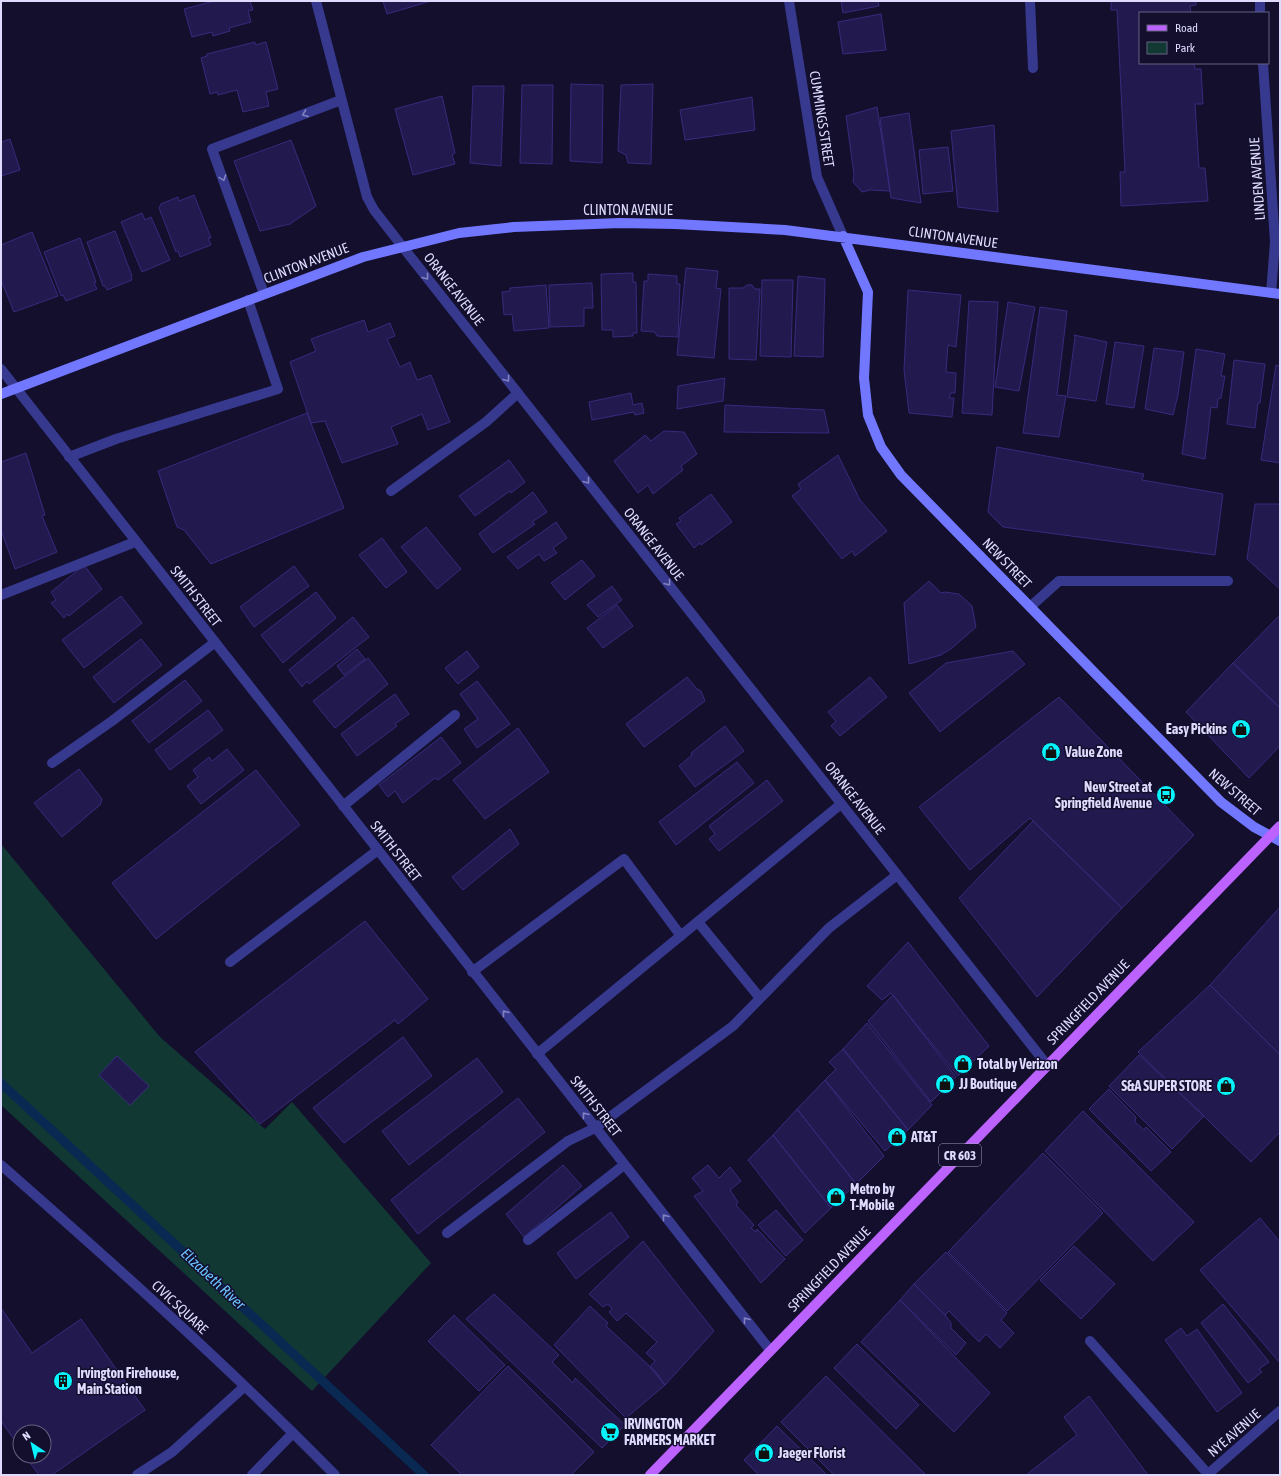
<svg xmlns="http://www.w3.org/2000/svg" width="1281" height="1476" font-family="'Asap Condensed',sans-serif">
  <rect width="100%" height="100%" fill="#130f2d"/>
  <path fill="#123834" d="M1,844L160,1037L265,1129L292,1102L431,1263L312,1391L1,1105Z"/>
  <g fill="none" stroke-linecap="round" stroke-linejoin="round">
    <path stroke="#092852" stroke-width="9" d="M1,1083L424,1475"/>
  </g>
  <path fill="#221a4f" stroke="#362b7d" d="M214,1H250L253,10L248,11L251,22L229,28L230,31L213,36L212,32L192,37L184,9Z
    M383,1H431L387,14Z
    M841,1H878L879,6L843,13Z
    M1111,1H1196V5L1190,6L1191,13H1140V63H1194L1195,69H1201L1203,104H1195L1199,168H1205L1208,201L1121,206L1120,172H1125L1117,10H1111Z
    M881,14L886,50L843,54L838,22Z
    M255,42V45L266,42L278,89L266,92L269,106L243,112L237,90L218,95L217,92L210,94L201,58L207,56V54Z
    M571,84L603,85L602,163L570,161Z
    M653,84L651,164L628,163L626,155L618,151L621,85Z
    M522,85H553L552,164L520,163Z
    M473,86H504L501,166L470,163Z
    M442,96L455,153L452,155L455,164L413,175L395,109Z
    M752,97L755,130L685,140L680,110Z
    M877,107L890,191L870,190L862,192L853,182L854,174L846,116Z
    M909,113L921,203L891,198L880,118Z
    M994,125L998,212L958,207L951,131Z
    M10,139L20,170L1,176V142Z
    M291,140L316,206L290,224L260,231L234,161Z
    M948,147L953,191L923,194L919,150Z
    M194,195L211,238H208L211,245L180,257L178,251L176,252L159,208L161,204L178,197L179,201Z
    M142,213L145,220L151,217L170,260L142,272L121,222Z
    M115,231L132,276H131L132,280L107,290L105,286H103L87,242Z
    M32,232L58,296L14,312L1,280V245Z
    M80,238L96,282L94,283L97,289L66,301L63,295L61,296L44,252Z
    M686,268L718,271L716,288L721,289L714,358L677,355Z
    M633,273V282H636L637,333H633V336L613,337V330H602L601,274Z
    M648,274L677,276V284H680L678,337L657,336L655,332L641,331L644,281H648Z
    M798,276L825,279L823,357L794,356Z
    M762,280H793L791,357L760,356Z
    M592,283L593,308H584V326L550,327L549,285Z
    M546,285L549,328L514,331L512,314L504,315L502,292L510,291V288Z
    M747,285H752L755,289H760L756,360L729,359V288H743Z
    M908,290L961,295L956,347L948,345L946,372L956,373L955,393H951L949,398H954L952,417L909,413L904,370Z
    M969,301L998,302L992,415L962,413Z
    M1008,302L1035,307L1019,391L995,387Z
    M1040,307L1067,311L1057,395L1066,396L1059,437L1023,433Z
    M364,320L368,332L390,323L395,336L387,339L400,367L410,362L417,380L431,375L450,422L428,430L422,414L391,427L398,444L342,463L325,421L311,423L290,362L316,351L311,339Z
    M1074,335L1107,342L1096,401L1067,397L1075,337Z
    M1115,342L1144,346L1134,408L1106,404Z
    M1154,348L1184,352L1178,395L1173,415L1145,409Z
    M1196,349L1225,354L1221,376H1225L1221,398L1218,399L1217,408L1211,407L1205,459L1182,454Z
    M1234,360L1265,364L1260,403H1258L1255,428L1227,424Z
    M1276,365L1280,366V463L1261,460Z
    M725,378L723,401L677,409L678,386Z
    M631,393L633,405L642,403L644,413L635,415L634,412L592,420L589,402Z
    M725,405L824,410L829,433L724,432Z
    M307,413L344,508L211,564L184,530L177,527L158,471Z
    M664,431L684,432L697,454L681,466L683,470L653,494L648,485L638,493L614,461L645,435L651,441Z
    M997,447L1144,474L1142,480L1223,494L1215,555L1003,527L988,512Z
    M26,453L45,515L42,516L57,552L15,569L1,530V462Z
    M838,455L860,500L887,531L855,556L852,551L842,559L792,496L801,489L798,484Z
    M509,460L525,482L511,493L510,491L475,516L459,496Z
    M533,492L547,512L532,522L535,524L493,553L479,534Z
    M711,494L732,522L701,545L700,543L694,548L676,524L681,521L679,518Z
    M1255,504H1280V589L1247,559Z
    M556,522L567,538L553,548L557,553L544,561L539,554L518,569L507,557Z
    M426,527L461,569L437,589L401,547Z
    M382,538L407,572L386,588L359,555Z
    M582,560L595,576L565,600L551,583Z
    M84,565L102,589L69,616L67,614L64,618L51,603L56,600L51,592Z
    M294,566L309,586L254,627L240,607Z
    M929,581L941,593L945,592L959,594L972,606L976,627L952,648L941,655L909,664L904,603Z
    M612,586L622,600L598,617L587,605Z
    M316,592L336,618L283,663L261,635Z
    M121,596L142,623L84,668L62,640Z
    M617,605L633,626L603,648L587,628Z
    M1280,615V708L1233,663Z
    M353,617L369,637L309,684L307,681L302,687L289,670Z
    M141,639L162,665L114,703L93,677Z
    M357,649L365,659L344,675L337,666Z
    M467,651L479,667L458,684L445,668Z
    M1013,651L1025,664L940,732L909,693L946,663Z
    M368,658L388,684L335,728L313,701Z
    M1233,663L1280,708V746L1249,778L1186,712Z
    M687,677L697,689L701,691L705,701L644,747L626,724Z
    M870,677L887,697L840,736L831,726L836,721L828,712Z
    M185,680L202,701L149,743L132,721Z
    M477,681L510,724L477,748L464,729L478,719L460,694Z
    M395,694L409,714L395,724L397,726L357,756L341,734Z
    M1059,697L1194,835L1122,908L1030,818L970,870L919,807Z
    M208,710L223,730L170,770L155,750Z
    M725,726L744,751L695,787L679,766L692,755L691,753Z
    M518,728L549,772L485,819L453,780Z
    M441,737L461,763L438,780L435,778L403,803L395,791L388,797L379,785Z
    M227,749L244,770L201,804L187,786L198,777L193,770L209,757L212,761Z
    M737,762L754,783L676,845L659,822Z
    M79,769L102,799L100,805L62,837L34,803Z
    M256,770L300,825L156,939L112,883Z
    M767,780L783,801L719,851L709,839L715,834L709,826Z
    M1033,821L1122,908L1037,997L959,898Z
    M510,829L519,844L463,890L452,877Z
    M1280,907V1055L1210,985Z
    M365,921L428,999L398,1024L395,1020L260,1124L195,1052Z
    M908,942L989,1046L958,1076L891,993L882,1000L867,986Z
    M1210,985L1280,1055V1132L1251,1162L1138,1052Z
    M893,995L956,1077L931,1102L868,1021Z
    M867,1023L932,1105L908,1130L843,1049Z
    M403,1037L432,1076L344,1143L313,1108Z
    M843,1049L908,1130L885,1151L825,1080L836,1069L829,1062Z
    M1139,1055L1204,1116L1172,1149L1109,1086Z
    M117,1056L149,1086L130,1105L99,1075Z
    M477,1058L503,1092L409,1165L382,1131Z
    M825,1080L884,1156L856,1184L797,1109Z
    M1109,1089L1136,1117L1135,1122L1144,1130L1146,1127L1171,1152L1151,1171L1089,1109Z
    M518,1098L545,1132L418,1234L391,1200Z
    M797,1109L856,1184L831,1208L773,1135Z
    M1083,1111L1194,1222L1153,1261L1045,1151Z
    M773,1135L831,1208L805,1233L748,1160Z
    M1043,1153L1103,1213L1007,1311L948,1252Z
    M563,1165L582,1186L524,1237L506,1214Z
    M708,1165L719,1178L730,1167L741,1181L730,1190L738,1202L736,1205L754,1225L751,1228L756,1232L757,1229L785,1259L761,1283L694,1196L703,1191L692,1178Z
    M776,1210L803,1240L786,1256L758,1225Z
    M611,1212L629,1237L576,1279L557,1253Z
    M1260,1218L1280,1242V1363L1200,1270Z
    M643,1241L714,1331L665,1385L650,1367L655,1361L646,1353L657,1342L626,1313L617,1321L609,1312L612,1309L608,1304L603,1307L589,1294Z
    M1074,1246L1115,1284L1081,1319L1040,1280Z
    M946,1252L1007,1313L1001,1320L1014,1333L1000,1348L986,1334L979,1342L949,1311L945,1315L914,1284Z
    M914,1284L945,1315L951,1323V1328L966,1343L956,1355L900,1300Z
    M494,1294L559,1355L552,1362L573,1383L575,1378L625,1425L602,1448L466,1319Z
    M900,1300L990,1393L954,1432L861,1342Z
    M1223,1304L1269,1362L1259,1369L1262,1372L1248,1383L1201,1323Z
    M590,1306L608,1323L606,1326L656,1372L665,1385L626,1418L554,1345Z
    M1,1308L32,1353L81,1319L145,1410L52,1475H39L25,1456H44V1432H20V1448L1,1421Z
    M454,1315L505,1365L479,1391L428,1341Z
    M1181,1328L1187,1336L1197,1329L1242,1393L1217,1412L1165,1340Z
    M857,1344L919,1405L896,1429L834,1368Z
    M508,1366L594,1452L571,1475H462L431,1445Z
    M826,1376L926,1475H834L781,1422Z
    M1089,1396L1148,1475H1026L1077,1435L1064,1417Z
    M777,1426L827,1475H759L744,1460Z"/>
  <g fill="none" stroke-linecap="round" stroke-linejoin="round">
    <path stroke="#37398f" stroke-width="10" d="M1030,1L1033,68
      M264,294L212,149L341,100
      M69,457L116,439L278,389L248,300
      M391,491L486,422L518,393
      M1,595L135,542
      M1030,607L1059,581H1228
      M52,763L112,721L214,643
      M343,806L455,715
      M698,922L760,998
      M230,962L378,850
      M472,972L624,859L681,936
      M537,1054L841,804
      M447,1233L568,1141L595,1128L733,1026L829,928L897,875
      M528,1240L624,1165
      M1090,1341L1208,1474
      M137,1475L172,1452L244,1387
      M252,1475L293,1433"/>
    <path stroke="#37398f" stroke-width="10" d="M789,1L817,177L843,236
      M1260,1V13
      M1263,63L1275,242L1271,293
      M402,246L1047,1065
      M1,369L770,1350
      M1,1165C115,1265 229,1367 335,1475"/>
    <path stroke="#37398f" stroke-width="10" d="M316,1L367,197L374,210L402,246
      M1207,1475L1280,1411"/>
    <path stroke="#7277ff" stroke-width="10" d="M843,236L868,292L864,378L868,415L881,447L901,475L1221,802L1254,827L1280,841
      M1,394L363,257L459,233L514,227L620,223L675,224L785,230L1280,294"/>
    <path stroke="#bc62ff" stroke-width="10" d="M650,1475L1280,826"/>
  </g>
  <defs><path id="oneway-chevron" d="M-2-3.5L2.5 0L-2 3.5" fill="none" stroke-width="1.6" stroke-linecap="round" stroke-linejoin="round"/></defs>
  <g stroke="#8282c1">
    <use href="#oneway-chevron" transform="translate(305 114) rotate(159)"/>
    <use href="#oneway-chevron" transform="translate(223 178) rotate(70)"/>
    <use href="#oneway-chevron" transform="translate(426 277) rotate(52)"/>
    <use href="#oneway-chevron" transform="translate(507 379) rotate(52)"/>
    <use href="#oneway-chevron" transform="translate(587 481) rotate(52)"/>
    <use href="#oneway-chevron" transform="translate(668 583) rotate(52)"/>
    <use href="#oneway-chevron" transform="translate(505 1013) rotate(-128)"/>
    <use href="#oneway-chevron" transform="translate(585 1115) rotate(-128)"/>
    <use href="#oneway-chevron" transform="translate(665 1217) rotate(-128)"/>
    <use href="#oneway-chevron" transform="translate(746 1320) rotate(-128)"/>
  </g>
  <defs>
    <symbol id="shop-disc" viewBox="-11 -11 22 22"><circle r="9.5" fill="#07f4ff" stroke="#130f2d"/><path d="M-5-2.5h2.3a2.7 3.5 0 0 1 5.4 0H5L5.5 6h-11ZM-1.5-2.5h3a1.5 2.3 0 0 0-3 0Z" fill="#111"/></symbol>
    <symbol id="bus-disc" viewBox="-11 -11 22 22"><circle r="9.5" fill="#07f4ff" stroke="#130f2d"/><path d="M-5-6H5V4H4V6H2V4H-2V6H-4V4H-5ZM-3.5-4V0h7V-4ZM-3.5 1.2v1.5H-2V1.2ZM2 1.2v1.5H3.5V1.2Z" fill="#111"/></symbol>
    <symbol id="building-disc" viewBox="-11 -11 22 22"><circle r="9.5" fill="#07f4ff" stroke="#130f2d"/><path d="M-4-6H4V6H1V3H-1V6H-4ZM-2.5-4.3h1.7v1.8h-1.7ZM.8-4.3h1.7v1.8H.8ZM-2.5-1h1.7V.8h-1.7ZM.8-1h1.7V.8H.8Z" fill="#111"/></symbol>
    <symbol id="supermarket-disc" viewBox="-11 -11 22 22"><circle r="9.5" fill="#07f4ff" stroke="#130f2d"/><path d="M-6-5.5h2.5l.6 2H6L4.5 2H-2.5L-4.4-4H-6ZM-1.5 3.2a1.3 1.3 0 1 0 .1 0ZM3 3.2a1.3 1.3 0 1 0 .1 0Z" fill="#111"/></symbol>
  </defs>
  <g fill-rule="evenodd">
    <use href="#shop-disc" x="1230" y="718" width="22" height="22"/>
    <use href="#shop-disc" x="1040" y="741" width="22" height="22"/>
    <use href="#bus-disc" x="1155" y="784" width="22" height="22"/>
    <use href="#shop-disc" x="952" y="1053" width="22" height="22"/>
    <use href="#shop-disc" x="934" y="1073" width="22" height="22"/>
    <use href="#shop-disc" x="1215" y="1075" width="22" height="22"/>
    <use href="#shop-disc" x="886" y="1126" width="22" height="22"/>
    <use href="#shop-disc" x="825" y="1186" width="22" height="22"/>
    <use href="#building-disc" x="52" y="1370" width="22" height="22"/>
    <use href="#supermarket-disc" x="599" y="1421" width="22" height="22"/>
    <use href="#shop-disc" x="753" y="1442" width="22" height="22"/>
  </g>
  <g text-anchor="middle" stroke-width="3" stroke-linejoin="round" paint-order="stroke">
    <rect fill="#130f2d" stroke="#a19ec0" stroke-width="1" x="939" y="1144" width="42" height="22" rx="3"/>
    <g font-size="13" font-weight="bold" fill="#dedbff">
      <text x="960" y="1160">CR 603</text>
    </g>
    <g font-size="14" fill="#dedbff" stroke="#130f2d">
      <text transform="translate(822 119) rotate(81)" y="5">CUMMINGS STREET</text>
      <text transform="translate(1257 179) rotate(-94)" y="5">LINDEN AVENUE</text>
      <text x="628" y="215">CLINTON AVENUE</text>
      <text transform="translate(953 237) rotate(8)" y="5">CLINTON AVENUE</text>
      <text transform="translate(306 263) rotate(-21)" y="5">CLINTON AVENUE</text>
      <text transform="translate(454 289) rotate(52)" y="5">ORANGE AVENUE</text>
      <text transform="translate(654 544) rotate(52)" y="5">ORANGE AVENUE</text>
      <text transform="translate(1007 563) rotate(46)" y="5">NEW STREET</text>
      <text transform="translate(196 596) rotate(52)" y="5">SMITH STREET</text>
      <text transform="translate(1235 792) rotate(41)" y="5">NEW STREET</text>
      <text transform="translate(855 798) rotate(52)" y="5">ORANGE AVENUE</text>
      <text transform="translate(396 851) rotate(52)" y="5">SMITH STREET</text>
      <text transform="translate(1088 1002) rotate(-46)" y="5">SPRINGFIELD AVENUE</text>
      <text transform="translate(596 1106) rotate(52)" y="5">SMITH STREET</text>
      <text transform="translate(829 1269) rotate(-46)" y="5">SPRINGFIELD AVENUE</text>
      <text transform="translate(180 1307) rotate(43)" y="5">CIVIC SQUARE</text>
      <text transform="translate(1234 1433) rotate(-41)" y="5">NYE AVENUE</text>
    </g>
    <g font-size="14" font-weight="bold" fill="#dedbff" stroke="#130f2d" text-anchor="start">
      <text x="1227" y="734" text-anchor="end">Easy Pickins</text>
      <text x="1065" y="757">Value Zone</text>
      <text x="1152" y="792" text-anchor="end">New Street at<tspan x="1152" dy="16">Springfield Avenue</tspan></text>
      <text x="977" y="1069">Total by Verizon</text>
      <text x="959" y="1089">JJ Boutique</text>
      <text x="1212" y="1091" text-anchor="end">S&amp;A SUPER STORE</text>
      <text x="911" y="1142">AT&amp;T</text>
      <text x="850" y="1194">Metro by<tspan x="850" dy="16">T-Mobile</tspan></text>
      <text x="77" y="1378">Irvington Firehouse,<tspan x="77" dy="16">Main Station</tspan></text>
      <text x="624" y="1429">IRVINGTON<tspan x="624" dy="16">FARMERS MARKET</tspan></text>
      <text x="778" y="1458">Jaeger Florist</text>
    </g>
    <g font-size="15" font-style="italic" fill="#69c2ff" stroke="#130f2d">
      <text transform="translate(213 1279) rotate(43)" y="5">Elizabeth River</text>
    </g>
  </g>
  <rect width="1281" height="1476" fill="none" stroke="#dedbff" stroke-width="4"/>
  <rect x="1139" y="12" width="130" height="52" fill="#130f2d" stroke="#646181"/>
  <rect x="1147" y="25" width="20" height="6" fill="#bc62ff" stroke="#646181"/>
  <text x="1175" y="32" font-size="12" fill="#dedbff">Road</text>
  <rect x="1147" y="42" width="20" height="12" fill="#123834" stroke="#646181"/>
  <text x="1175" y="52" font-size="12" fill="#dedbff">Park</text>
  <g transform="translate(32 1444) rotate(325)"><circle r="19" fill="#130f2d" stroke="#646181"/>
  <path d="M0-3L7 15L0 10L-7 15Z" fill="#07f4ff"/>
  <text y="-6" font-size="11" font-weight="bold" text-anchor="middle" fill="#dedbff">N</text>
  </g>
</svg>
